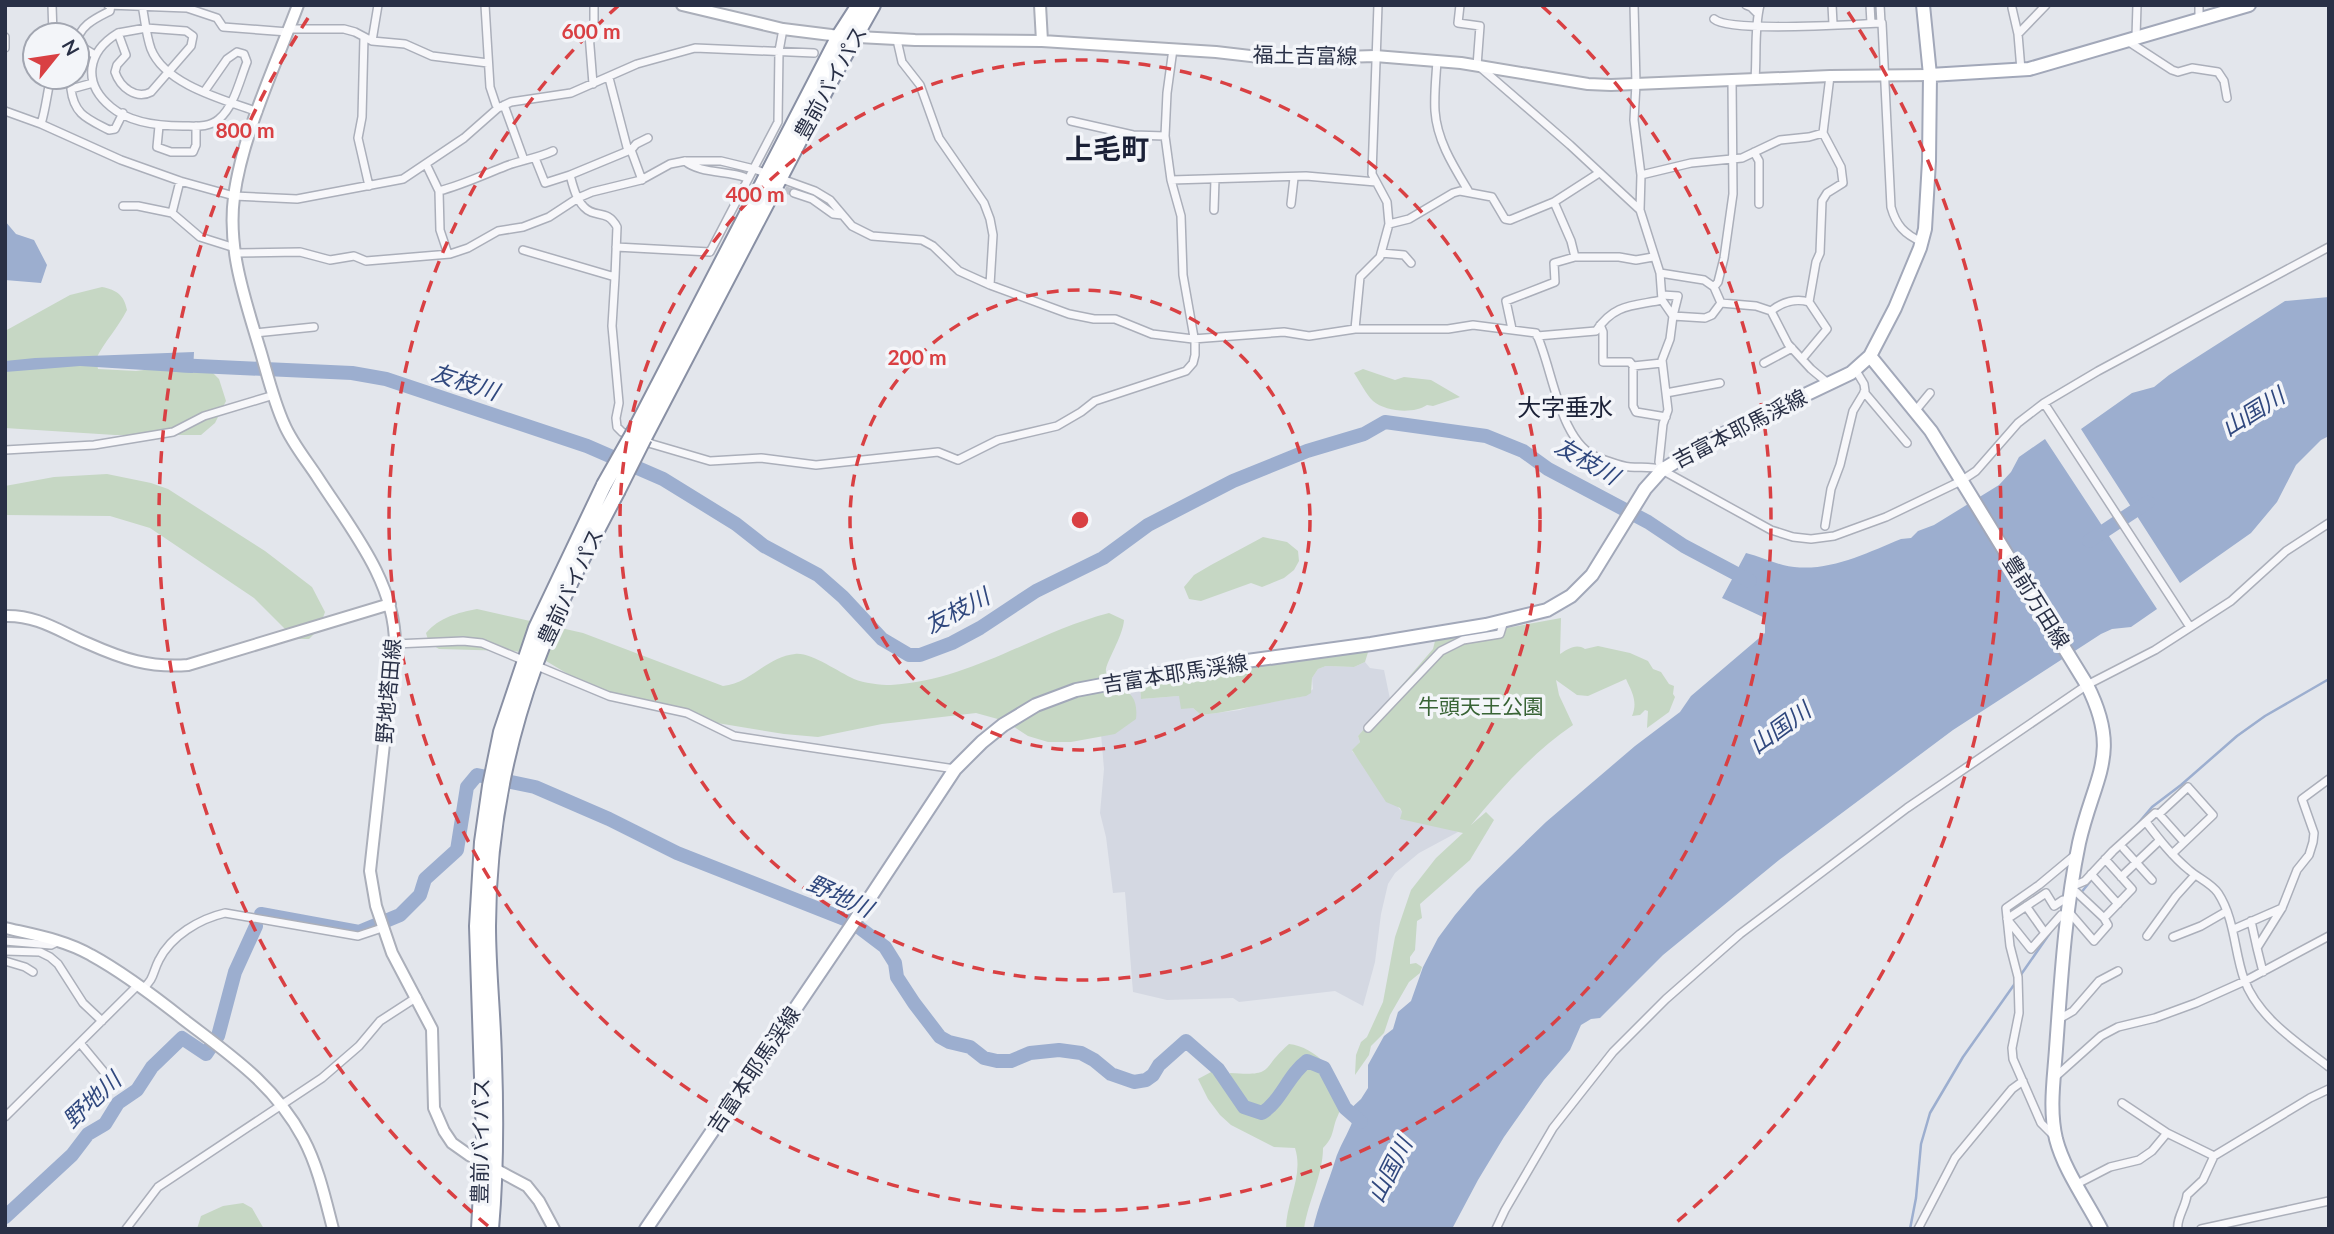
<svg xmlns="http://www.w3.org/2000/svg" width="2334" height="1234" font-family="Lato,'Noto Sans JP',sans-serif">
  <rect width="100%" height="100%" fill="#e3e6ec"/>
  <path fill="#d4d8e2" d="M1365,662L1370,668L1384,670L1390,699L1358,736L1360,742L1352,751L1402,812L1458,832L1419,853L1395,873L1388,884L1381,914L1375,962L1363,1006L1335,991L1239,1002L1233,998L1167,1000L1133,992L1125,892L1113,893L1106,837L1100,813L1104,769L1100,722L1108,692L1140,684L1141,699L1179,696L1201,715L1240,710L1255,705L1305,696L1313,689L1312,678L1318,669L1326,666L1354,667Z"/>
  <path fill="#c6d7c4" d="M102,287C117,290 124,295 127,310C118,328 104,342 96,359L98,369L136,371L183,365L209,369L219,379L226,401L215,423L201,435H115L5,428V331L70,295Z
    M1363,369L1395,380L1404,377L1431,380L1460,397L1433,406L1427,405C1414,414 1386,412 1373,401C1366,394 1360,382 1354,373Z
    M107,474L151,483L168,489L265,551L312,587L325,612L319,629L309,639H295L254,598L150,528L110,516L5,515V486L54,477Z
    M1263,537L1287,542L1298,551L1299,561L1294,570L1284,578L1262,587L1251,583L1201,601L1189,599L1184,587L1194,575L1211,565Z
    M477,609L583,633L723,686C750,684 766,657 795,654C811,652 838,672 854,679C864,683 880,685 891,685C970,681 1035,632 1109,613L1124,620C1123,637 1104,665 1106,672C1112,695 1140,682 1136,719L1115,734L1071,742H1048L1028,736L1005,721L976,713L882,724L818,737L784,734L717,723L626,700L583,683L536,655L514,651L439,649L429,643L426,633C440,617 457,613 477,609Z
    M1561,618L1560,654C1568,649 1576,643 1585,649L1598,646L1630,653L1648,661L1653,669L1661,672L1669,684L1674,686L1673,694L1675,697L1669,712L1647,728L1648,711L1645,710L1640,715L1632,716C1638,702 1632,692 1626,679L1588,696L1577,695L1556,680L1559,695L1573,725C1533,752 1502,788 1471,825L1486,812L1494,820L1470,860L1420,904L1422,918L1417,921L1415,950L1410,957V964L1416,963L1422,967L1420,973L1409,982L1390,1015L1384,1033L1371,1046L1369,1055L1355,1075L1356,1055L1361,1042L1367,1037L1383,1002L1395,937L1411,890L1436,858L1463,833L1400,819L1402,812L1400,808L1386,802L1352,750L1360,742L1358,736L1433,649L1435,641Z
    M1369,649L1365,662L1354,667L1326,666L1318,669L1312,678L1311,693L1306,696C1270,702 1236,711 1201,715L1193,708L1181,709L1179,696L1141,699L1140,684Z
    M1289,1044C1316,1047 1341,1074 1341,1102C1342,1109 1337,1116 1335,1123C1332,1134 1332,1139 1323,1148C1323,1175 1308,1201 1304,1229H1286C1286,1201 1304,1176 1295,1148L1274,1147L1231,1125L1220,1115L1208,1099L1198,1079L1213,1071L1231,1079L1230,1073C1276,1076 1259,1070 1289,1044Z
    M243,1203L252,1208L264,1229H197L201,1216L223,1206Z"/>
  <path fill="#9caecf" d="M5,221L16,234L34,240L47,265L41,283L5,280Z
    M2329,297V436L2321,440L2296,465L2277,502L2251,533L2180,583L2081,429L2132,393L2154,387L2169,375L2285,301Z
    M194,352L193,373L80,366L5,372V361L35,358Z
    M2045,439L2157,609L2131,627L2112,629L2101,634L1953,730L1779,860L1663,955L1600,1018L1591,1019L1581,1025L1570,1050L1544,1080L1504,1137L1478,1180L1452,1229H1313C1318,1205 1328,1184 1335,1161C1339,1147 1348,1134 1353,1120L1347,1112L1361,1099L1368,1088V1065L1384,1036L1393,1029L1398,1012L1411,1001L1423,967L1438,938L1455,915L1477,889L1546,822L1635,746L1680,712L1691,696L1765,633V618L1722,598L1746,553C1759,556 1771,562 1783,565C1824,575 1864,554 1901,539L1911,538L1918,531L1934,525L1999,485L2011,472L2019,457Z"/>
  <g fill="none" stroke-linecap="round" stroke-linejoin="round">
    <path stroke="#9caecf" stroke-width="2.5" d="M2135,827L2152,807L2181,785L2237,736L2265,716L2329,679
      M2080,894L2093,878
      M2020,976L2050,933
      M1910,1229L1916,1198L1921,1144L1930,1113L1963,1057L2016,982"/>
    <path stroke="#9caecf" stroke-width="14" d="M176,365L352,373L386,379L587,446L663,479L736,524L764,546L818,575L843,597L882,639L909,655H920L952,643L980,628L1036,591L1103,558L1148,525L1233,481L1307,451L1364,434L1385,422L1486,436L1523,451L1548,469L1648,522L1684,546L1750,581
      M2089,541L2148,502
      M261,914L359,932L400,915L420,895L425,879L457,850L467,787L477,775L535,787L609,819L677,853L852,922L885,947L895,963L897,977L914,1003L940,1037L949,1042L970,1047L984,1058L997,1061H1011L1030,1053L1059,1050L1081,1053L1094,1060L1111,1074L1134,1082L1146,1080L1153,1075L1159,1065L1186,1041L1218,1069L1244,1107L1262,1113C1282,1100 1288,1075 1307,1061L1324,1068L1345,1108L1361,1122
      M218,1036L235,972L256,926
      M5,1217L72,1155L88,1134L105,1124L118,1103L137,1090L152,1067L182,1038L206,1054L210,1048"/>
    <path stroke="#bec2cb" stroke-width="7" stroke-dasharray="7 3.5" stroke-linecap="butt" d="M775,186L794,193"/>
    <defs>
      <path id="street" d="M52,5L53,35
        M108,5L187,8L217,18L223,27L288,32
        M142,5C145,20 146,35 151,49C165,85 225,100 258,112
        M485,5L490,87L496,105
        M1460,5L1458,23L1480,26L1477,66
        M1634,5L1636,84L1634,120L1641,175L1640,210L1660,273L1662,300L1673,316L1670,339L1662,360L1668,410L1663,424L1659,462L1662,470
        M1746,5L1751,7L1758,14
        M1832,5L1833,24
        M1870,5L1871,23
        M1880,5L1881,23
        M2199,5V19
        M2012,8L2018,34
        M1714,19C1730,33 1854,24 1882,23L1891,207C1896,225 1904,234 1922,242
        M146,28L186,31L193,36L191,46L151,92C136,100 120,87 115,72L117,65L126,55L118,33Z
        M290,29H344L355,32L372,41L405,44L432,56L488,63
        M118,33C87,52 82,83 111,107C130,123 160,126 183,126C195,126 209,128 219,119C234,107 240,79 247,62L244,54L237,52L227,59L204,92
        M5,37V48
        M364,37L362,117L358,138L369,186
        M2136,37L2137,5
        M897,40L902,62L920,85L939,138L984,203L990,219L993,235L990,285
        M2126,40L2172,70L2178,72L2192,68L2218,72L2224,81L2227,98
        M372,41L378,5
        M95,55L77,44C78,26 96,18 110,11L111,5
        M1437,61C1436,77 1434,94 1435,111C1437,141 1454,167 1469,192
        M1481,68L1570,145L1640,210
        M2021,70L2018,34L2046,5
        M1755,79C1757,55 1754,29 1760,5
        M93,83L71,89C74,115 88,119 109,130L115,129L123,113
        M593,84L589,34L594,21V5
        M504,105L524,160
        M5,111L41,124L121,160L180,181L234,196L297,199L403,179L464,138L498,108L511,102L571,93L637,64L695,48L814,53
        M1071,121L1133,135L1165,136
        M41,124C46,108 47,93 51,77
        M159,126L157,147L171,152H193L196,145V126
        M631,150L636,144L648,138
        M628,151L631,150L642,180
        M1754,152L1759,161V204
        M535,158L545,183L570,175C573,186 576,199 584,207C595,219 607,208 617,227L615,277
        M685,161C698,173 727,171 744,177
        M426,164L439,191L440,230L448,254
        M570,175L628,151L609,78
        M1641,175L1691,163L1742,158L1780,140L1809,137L1823,133
        M1171,180L1306,176L1376,182
        M180,181L172,213L200,237L235,248
        M439,191C462,185 483,175 506,166C522,160 538,158 553,151
        M794,193L812,199L833,214L842,215
        M1554,202L1571,241L1575,257H1619L1636,260L1653,257
        M1291,204L1294,178
        M123,206H138L172,213
        M1214,210L1215,179
        M1389,224L1409,219L1453,193L1460,191L1492,197L1505,219L1510,220L1554,202L1599,173
        M616,247L710,252L778,122L779,51L783,29
        M523,250L615,277L612,326L619,403L616,418L617,427L622,432L652,444L710,461L761,458L816,465L938,452L958,460L998,440L1057,426L1081,412L1095,401L1186,371L1193,363L1195,355V343L1183,275L1181,216L1171,180L1165,136L1167,93L1173,49
        M236,253L300,252L330,260L354,256L366,261L450,254L468,248L498,231L523,227L549,217L578,198L592,192L641,180L670,164L685,161H721L754,169L815,191L830,200L852,226L872,236L922,240L933,246L959,271L990,285L1069,314L1094,319H1115L1152,334L1193,339L1284,332L1309,336L1355,329H1448L1473,325L1536,333C1553,368 1559,444 1599,458C1609,461 1620,466 1630,467C1642,468 1651,466 1662,470L1771,530L1793,537L1811,539L1834,536L1886,517L1961,481L1976,471L2018,423L2044,403L2098,371L2329,247
        M1381,253L1404,255L1411,263
        M1660,273L1704,280L1714,287L1721,303L1756,306L1771,311L1788,344L1811,369L1829,384
        M1714,287L1718,282L1724,258L1733,194L1732,80
        M1662,295L1678,296L1673,316L1705,318L1712,315L1721,303
        M1771,311C1782,302 1796,298 1809,302
        M1600,325L1603,332V362H1630L1633,366L1662,363
        M1355,329L1360,277L1380,257L1389,224L1387,202L1372,174L1378,5
        M1512,329L1506,301L1555,282L1554,263L1575,257
        M255,333L314,327
        M1537,336L1596,331C1614,304 1632,306 1662,300
        M1802,359L1827,329L1809,302L1816,262L1820,253L1822,201L1827,193L1843,183L1841,167L1823,133L1830,76
        M1764,363L1792,348
        M1633,366V406L1636,412L1666,417
        M1864,392L1907,443
        M1666,393L1720,383
        M2044,403L2190,627
        M1561,409L1597,415
        M1916,410L1930,393
        M5,450L94,445L173,432L204,416L274,395
        M1825,526L1831,489L1840,465L1853,411L1865,391L1864,384L1855,369
        M395,644L463,641L482,643L609,696L687,713L734,736L955,769
        M1368,728L1441,651L1463,640L1500,634L1504,621
        M2159,814L2184,842
        M2146,822C2159,839 2172,856 2189,870C2198,878 2211,883 2218,893C2235,919 2234,951 2244,979C2258,1018 2298,1043 2329,1067
        M2124,849L2152,880
        M2091,874L2118,904
        M2121,877L2160,840
        M2026,906L2045,933
        M2069,912L2094,941L2108,925L2104,918L2132,889L2105,859
        M2061,915L2031,949L2007,919L2046,893L2054,906L2063,900L2070,901
        M2104,918L2071,887L2085,881L2113,851L2155,813L2159,814L2188,787L2213,815L2172,854
        M2251,921L2257,948
        M2234,929L2282,908
        M2147,936L2176,896L2195,875
        M2173,937L2201,926L2227,911
        M5,941L51,945L59,941
        M5,951L40,952L50,957L58,964L83,1003L102,1021
        M5,961L25,967L33,972
        M2263,972L2257,948L2282,908L2297,870L2309,855L2313,842L2314,833L2302,799L2329,779
        M143,988C154,980 153,971 159,960C171,936 199,919 225,913L358,936L382,928
        M2059,1019L2073,1011L2099,981L2118,971
        M80,1043L109,1078L110,1084L101,1098
        M2053,1079L2101,1036L2118,1027L2155,1018L2196,1003L2245,981L2329,936
        M2122,1103L2167,1133L2214,1156
        M5,1117L138,985
        M2053,1135L2041,1123L2013,1059L2012,1048L2019,1013L2018,977L2010,946L2006,908L2039,885L2075,855
        M2077,1184L2110,1167L2139,1160L2152,1151L2167,1133
        M126,1229L158,1187L322,1078L359,1046L380,1021L417,997
        M1496,1229L1505,1210L1553,1128L1613,1052L1666,999L1740,934L1907,808L2087,685L2155,650L2231,601L2286,551L2329,523
        M1918,1229L1955,1158L2012,1089L2023,1081
        M2178,1229C2176,1219 2186,1206 2187,1195L2203,1180L2214,1156L2310,1098L2329,1089
        M2201,1229L2329,1201"/>
      <path id="secondary" d="M298,5C276,64 242,135 234,197C227,251 246,302 261,353C268,377 274,402 284,424C292,443 307,461 318,478C351,529 395,582 395,644L370,871L376,906L392,953L432,1029L434,1108L444,1131L452,1143L469,1155L527,1186L539,1201L554,1229
        M682,5L783,29L839,36L915,40L1042,41L1216,52L1277,59L1375,56L1461,63L1588,84L1611,85L1830,76L1930,75
        M1040,5L1042,41
        M5,616C37,615 59,631 87,643C123,659 149,668 188,665L390,604
        M5,928C35,935 65,940 91,955C124,973 154,996 183,1019C230,1055 274,1084 303,1138C318,1166 325,1198 333,1229"/>
      <path id="primary" d="M1930,75L2029,69L2249,5
        M1870,356L1931,431L2087,685C2122,754 2094,776 2079,843C2065,910 2061,980 2056,1049C2054,1079 2049,1109 2056,1139C2064,1170 2086,1200 2101,1229
        M646,1229L850,928L955,769L982,742L1003,725L1036,705L1076,690L1181,670L1371,644L1486,625L1547,610L1571,596L1592,575L1645,489L1662,470L1715,438L1851,373L1870,356L1895,308L1920,248L1925,229L1929,161L1930,75L1923,5"/>
      <path id="highway" d="M634,432L839,36L859,5
        M644,438L832,78L873,5
        M479,1229L484,1138L477,926L482,842L490,786L501,732L536,628L604,485
        M491,1229C496,1172 496,1116 494,1059C493,1014 488,970 488,926C488,838 505,748 535,665C557,605 587,549 617,492"/>
    </defs>
    <use href="#street" stroke="#abafba" stroke-width="10"/>
    <use href="#secondary" stroke="#abafba" stroke-width="14"/>
    <use href="#primary" stroke="#a2a8b9" stroke-width="16"/>
    <use href="#highway" stroke="#8990a4" stroke-width="18"/>
    <use href="#street" stroke="#f7f7fa" stroke-width="7"/>
    <use href="#secondary" stroke="#fff" stroke-width="10"/>
    <use href="#primary" stroke="#fff" stroke-width="12"/>
    <use href="#highway" stroke="#fff" stroke-width="14"/>
    <defs>
      <path id="highway-bridge" d="M604,485L634,432
        M617,492L644,438"/>
    </defs>
    <use href="#highway-bridge" stroke="#8990a4" stroke-width="18" stroke-linecap="butt"/>
    <use href="#highway-bridge" stroke="#fff" stroke-width="14"/>
  </g>
  <g fill="none" stroke="#d94043" stroke-width="3.5" stroke-dasharray="12 9">
    <circle cx="1080" cy="520" r="230"/>
    <circle cx="1080" cy="520" r="460"/>
    <path d="M1542 6A691 691 0 1 1 618 6"/>
    <path d="M488 1226A921 921 0 0 1 312 12M1848 12A921 921 0 0 1 1672 1226"/>
  </g>
  <g text-anchor="middle" stroke-width="7" stroke-linejoin="round" paint-order="stroke">
    <g font-size="21" fill="#293046" stroke="#f3f5f9">
      <text transform="translate(1305 56) rotate(1)" y="7">福土吉富線</text>
      <text transform="translate(831 83) rotate(-61)" y="7">豊前バイパス</text>
      <text transform="translate(1740 429) rotate(-27)" y="7">吉富本耶馬渓線</text>
      <text transform="translate(571 587) rotate(-65)" y="7">豊前バイパス</text>
      <text transform="translate(2036 602) rotate(58)" y="7">豊前万田線</text>
      <text transform="translate(1175 674) rotate(-9)" y="7">吉富本耶馬渓線</text>
      <text transform="translate(389 691) rotate(-85)" y="7">野地塔田線</text>
      <text transform="translate(754 1070) rotate(-56)" y="7">吉富本耶馬渓線</text>
      <text transform="translate(481 1141) rotate(-89)" y="7">豊前バイパス</text>
    </g>
    <g font-size="21" fill="#386335" stroke="#f3f5f9">
      <text x="1481" y="714">牛頭天王公園</text>
    </g>
    <g font-size="23" font-style="italic" fill="#30487e" stroke="#f3f5f9">
      <text transform="translate(465 382) rotate(18)" y="8">友枝川</text>
      <text transform="translate(2253 412) rotate(-32)" y="8">山国川</text>
      <text transform="translate(1587 461) rotate(30)" y="8">友枝川</text>
      <text transform="translate(957 611) rotate(-28)" y="8">友枝川</text>
      <text transform="translate(1780 728) rotate(-36)" y="8">山国川</text>
      <text transform="translate(840 896) rotate(25)" y="8">野地川</text>
      <text transform="translate(92 1100) rotate(-43)" y="8">野地川</text>
      <text transform="translate(1390 1170) rotate(-63)" y="8">山国川</text>
    </g>
    <g font-size="24" fill="#1b2137" stroke="#f3f5f9">
      <text x="1565" y="416">大字垂水</text>
    </g>
    <g font-size="28" font-weight="bold" fill="#1b2137" stroke="#f3f5f9">
      <text x="1107" y="159">上毛町</text>
    </g>
  </g>
  <circle cx="1080" cy="520" r="10" fill="#d94043" stroke="#f3f5f9" stroke-width="3.5"/>
  <g font-size="21" text-anchor="middle" font-weight="bold" fill="#d94043" stroke="#f3f5f9" stroke-width="7" stroke-linejoin="round" paint-order="stroke">
    <text x="591" y="39">600 m</text>
    <text x="245" y="138">800 m</text>
    <text x="755" y="202">400 m</text>
    <text x="917" y="365">200 m</text>
  </g>
  <rect width="2334" height="1234" fill="none" stroke="#293046" stroke-width="14"/>
  <g transform="translate(56 56) rotate(60)"><circle r="33" fill="#f3f5f9" stroke="#a2a6b1" stroke-width="2"/>
  <path d="M0-5L12 26L0 18L-12 26Z" fill="#d94043"/>
  <text y="-10" font-size="19" font-weight="bold" text-anchor="middle" fill="#293046">N</text>
  </g>
</svg>
